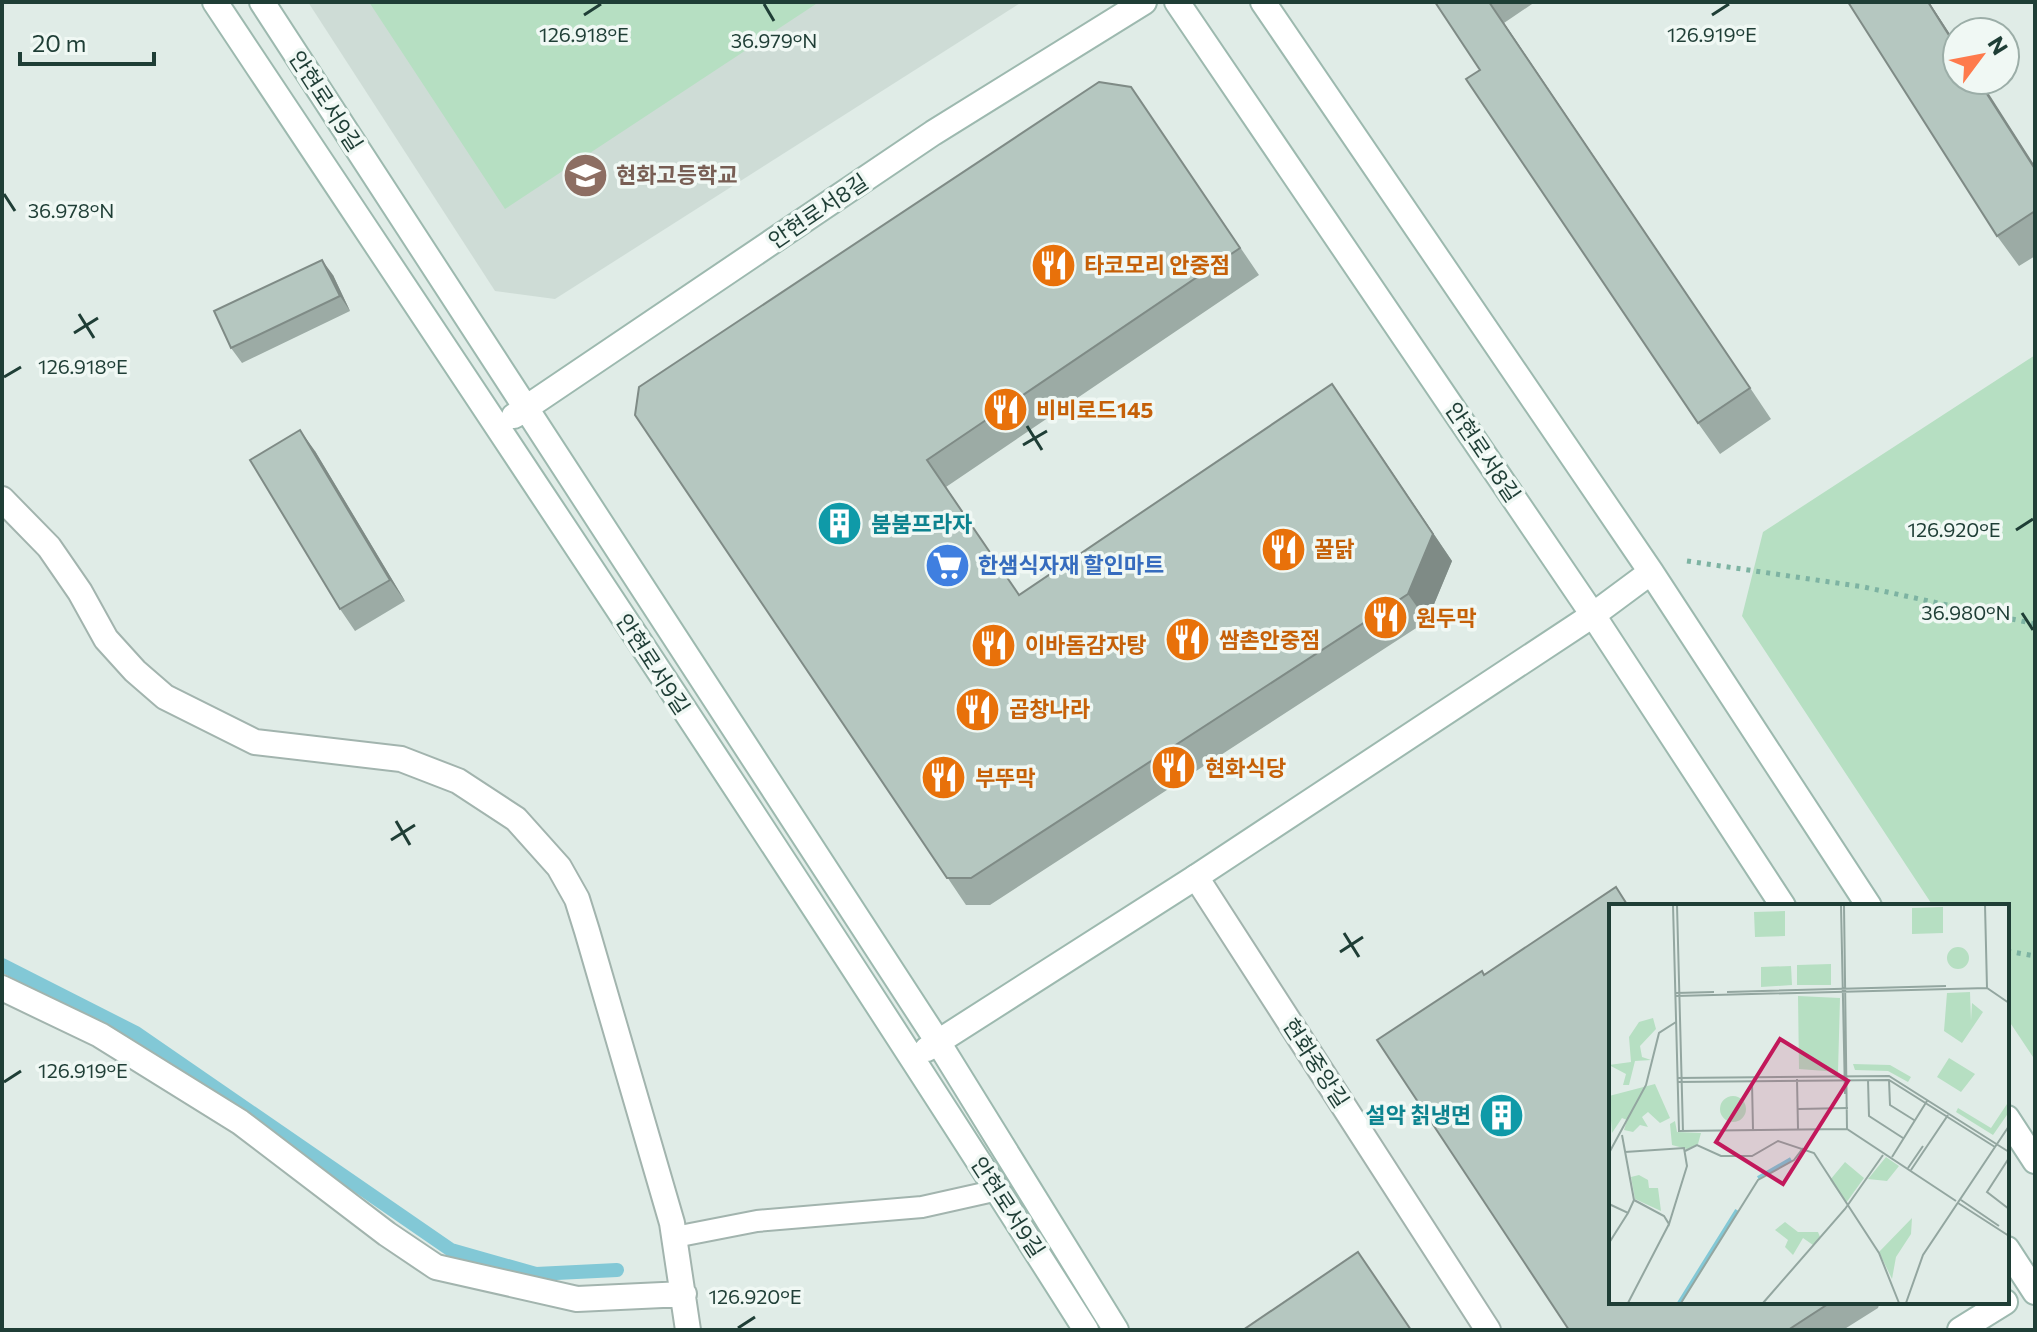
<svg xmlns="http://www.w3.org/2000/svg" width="2037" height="1332" font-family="Commissioner,'Noto Sans KR',sans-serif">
  <rect width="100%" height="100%" fill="#e0ece7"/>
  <path fill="#cedcd6" d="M308,2H1022L555,299L495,291Z"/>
  <path fill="#b6dfc2" d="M369,2H819L505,209Z
    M2035,355V1060L2007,1018V906H1933L1742,616L1763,532Z"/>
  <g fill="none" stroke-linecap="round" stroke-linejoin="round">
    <path stroke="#82c8d6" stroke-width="14" d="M2,965L136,1033L451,1250L536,1274L617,1270"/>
    <defs>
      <path id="lane" d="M675,1237L757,1221L922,1207L998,1190"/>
      <path id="street" d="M2,499L49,547L80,592L106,639L135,671L165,697L255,742L401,759L458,781L516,819L559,867L577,899L587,931L672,1223L688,1330
        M1196,877L1488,1330
        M2,988L100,1035L240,1122L387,1234L436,1267L577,1299L684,1294"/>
      <path id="secondary" d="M215,2C508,443 803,883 1086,1330
        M262,2L938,1042L1116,1330
        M1177,2L1593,615L1783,906
        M1263,2L1651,572L1869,906
        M514,416L933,133L1144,2
        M927,1049L1196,877L1593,615L1651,572
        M2007,1118L2035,1161
        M2007,1249L2035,1292
        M1960,1330L2005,1302"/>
    </defs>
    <use href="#lane" stroke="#a2b4ae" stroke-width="24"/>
    <use href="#street" stroke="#a2b4ae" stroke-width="28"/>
    <use href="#secondary" stroke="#9db9af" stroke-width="28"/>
    <path stroke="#7db3a2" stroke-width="5" stroke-dasharray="4 6" stroke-linecap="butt" d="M1687,561L1864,587L2035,624
      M2007,951L2035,956"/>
    <use href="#lane" stroke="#fff" stroke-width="20"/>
    <use href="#street" stroke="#fff" stroke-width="24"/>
    <use href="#secondary" stroke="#fff" stroke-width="24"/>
  </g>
  <path fill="#9caba5" d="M1435,2H1535L1504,23L1771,419L1720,454L1698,423L1480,70Z
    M1929,2L1957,45V80L2035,166V256L2019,266L1997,236Z
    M1131,87L1259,275L946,487L1019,595L1351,411L1452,561L1427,621L990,905H966L635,415Z
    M333,275L350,311L242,363L231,348Z
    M315,451L405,601L355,631L340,609Z
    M1484,975L1611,1302H1880L1878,1308L1843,1330H1569Z"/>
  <path fill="#7f8b86" d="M1489,2L1504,23L1771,419L1750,388Z
    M1928,2H1929L1957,45V48Z
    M1978,80H1980L2035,166V169Z
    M322,260L333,275L350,311L340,296Z
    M1332,384L1452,561L1427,621L1408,594Z
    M300,430L315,451L405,601L390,580Z"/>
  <path fill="#b5c7c0" stroke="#7f8b86" stroke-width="2" d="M1435,2H1489L1750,388L1698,423L1466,79L1480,70Z
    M1848,2H1928L1957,48V80H1978L2035,169V211L1997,236Z
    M1099,82L1131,87L1240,248L927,460L1019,595L1332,384L1433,534L1408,594L971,878H947L635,415L639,387Z
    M322,260L340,296L231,348L214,311Z
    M300,430L390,580L340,609L250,460Z
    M1616,887L1628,906H1611V1302H1831L1788,1330H1569L1377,1040L1482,971L1484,975Z
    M1358,1252L1411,1330H1243Z"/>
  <path fill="none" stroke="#1f3e36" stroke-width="3" d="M764,4L774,21M584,15L601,4M1712,15L1729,4M4,194L15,211M79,314L94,338M74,333L98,318M4,377L21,367M1027,426L1042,450M1023,445L1047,431M2016,530L2033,519M2022,613L2033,630M396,821L410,845M391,840L415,825M1344,933L1359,957M1340,952L1363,937M4,1082L21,1071M738,1328L755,1317"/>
  <defs>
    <symbol id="school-disc" viewBox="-11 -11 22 22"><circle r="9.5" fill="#8d6e63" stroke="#f0f8f4"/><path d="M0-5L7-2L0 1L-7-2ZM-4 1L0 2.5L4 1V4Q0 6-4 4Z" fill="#fff"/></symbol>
    <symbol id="restaurant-disc" viewBox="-11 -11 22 22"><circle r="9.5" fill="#e8710a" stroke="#f0f8f4"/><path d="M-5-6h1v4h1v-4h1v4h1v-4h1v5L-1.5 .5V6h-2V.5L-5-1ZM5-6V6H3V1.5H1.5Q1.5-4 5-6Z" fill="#fff"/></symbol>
    <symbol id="building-disc" viewBox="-11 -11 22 22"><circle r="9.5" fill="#0f9aa8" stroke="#f0f8f4"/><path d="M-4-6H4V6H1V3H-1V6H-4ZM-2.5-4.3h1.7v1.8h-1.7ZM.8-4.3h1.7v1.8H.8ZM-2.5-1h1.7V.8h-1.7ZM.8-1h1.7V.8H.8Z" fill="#fff"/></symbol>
    <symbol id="supermarket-disc" viewBox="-11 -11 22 22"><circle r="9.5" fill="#3f7fe0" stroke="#f0f8f4"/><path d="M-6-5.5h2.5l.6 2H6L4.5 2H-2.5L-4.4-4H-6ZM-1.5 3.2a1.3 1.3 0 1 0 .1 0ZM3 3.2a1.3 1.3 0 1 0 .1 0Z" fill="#fff"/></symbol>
  </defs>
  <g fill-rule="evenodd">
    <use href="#school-disc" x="560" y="150" width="51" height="51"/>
    <use href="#restaurant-disc" x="1028" y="240" width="51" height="51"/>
    <use href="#restaurant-disc" x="980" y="384" width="51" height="51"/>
    <use href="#building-disc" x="814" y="498" width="51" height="51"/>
    <use href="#restaurant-disc" x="1258" y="524" width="51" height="51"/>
    <use href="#supermarket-disc" x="922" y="540" width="51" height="51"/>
    <use href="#restaurant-disc" x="1360" y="592" width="51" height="51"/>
    <use href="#restaurant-disc" x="1162" y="614" width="51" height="51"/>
    <use href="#restaurant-disc" x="968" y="620" width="51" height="51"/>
    <use href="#restaurant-disc" x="952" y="684" width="51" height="51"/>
    <use href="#restaurant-disc" x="1148" y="742" width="51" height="51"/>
    <use href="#restaurant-disc" x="918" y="752" width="51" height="51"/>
    <use href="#building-disc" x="1476" y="1090" width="51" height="51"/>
  </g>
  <g text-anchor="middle" stroke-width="7" stroke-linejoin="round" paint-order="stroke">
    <g font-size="22" fill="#1f3e36" stroke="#f0f8f4">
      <text transform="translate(326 101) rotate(57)" y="8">안현로서9길</text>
      <text transform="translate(818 211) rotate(-34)" y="8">안현로서8길</text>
      <text transform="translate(1483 452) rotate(56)" y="8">안현로서8길</text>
      <text transform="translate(653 664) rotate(57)" y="8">안현로서9길</text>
      <text transform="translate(1316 1063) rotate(57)" y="8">현화중앙길</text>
      <text transform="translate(1008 1207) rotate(57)" y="8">안현로서9길</text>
    </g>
    <g font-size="22" font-weight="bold" fill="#785e54" stroke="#f0f8f4" text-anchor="start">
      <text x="616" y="183">현화고등학교</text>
    </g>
    <g font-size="22" font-weight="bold" fill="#c56008" stroke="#f0f8f4" text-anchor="start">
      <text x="1084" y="273">타코모리 안중점</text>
      <text x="1036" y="418">비비로드145</text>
      <text x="1314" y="557">꿀닭</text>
      <text x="1416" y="626">원두막</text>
      <text x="1219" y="648">쌈촌안중점</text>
      <text x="1025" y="653">이바돔감자탕</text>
      <text x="1009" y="717">곱창나라</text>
      <text x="1205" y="776">현화식당</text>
      <text x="975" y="786">부뚜막</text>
    </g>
    <g font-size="22" font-weight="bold" fill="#0d838f" stroke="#f0f8f4" text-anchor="start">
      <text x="871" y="532">붐붐프라자</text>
      <text x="1471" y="1123" text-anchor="end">설악 칡냉면</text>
    </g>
    <g font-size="22" font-weight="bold" fill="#366cbe" stroke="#f0f8f4" text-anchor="start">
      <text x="978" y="573">한샘식자재 할인마트</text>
    </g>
  </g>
  <g transform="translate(1609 904)">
    <rect width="400" height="400" fill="#e0ece7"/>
    <path d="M334,3V29L303,30V4ZM176,7V32L146,33L145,8ZM338 54a11 11 0 1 1 22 0a11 11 0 1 1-22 0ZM222,60V81H188V61ZM182,62L183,81L152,83V63ZM361,88L362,117L363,99L374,108L353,139L335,127L338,89ZM189,92L231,94L229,168L190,165ZM44,114L47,125L31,142L33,153L42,156L26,157L20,181H14L17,170L0,161L22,158L20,133L30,118ZM340,154L366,170L352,188L328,173ZM244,160L281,161L302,173L299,178L279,167L246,166ZM46,180L61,214L51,219L39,208L33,213L39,223L31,221L24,228L15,226L18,216L13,214L3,229L0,192ZM111 205a13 13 0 1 1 26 0a13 13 0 1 1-26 0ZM400,197V208L384,231L347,208L349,204L382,224ZM66,217L68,228L92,229L89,240L78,245L63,241L61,220ZM277,253L290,262L278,277L259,275ZM236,258L255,274L237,299L221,276ZM30,271L39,276L40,284H49L52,307L26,295L22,273ZM303,314L302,330L287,353L283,375L270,348ZM176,318L189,328H209L211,333L204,341L194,334L184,351L176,343L179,336L166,326Z" fill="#b6dfc2"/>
    <path fill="none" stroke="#82c8d6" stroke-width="4" d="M149,274L182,255M70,399L128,306"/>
    <path fill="none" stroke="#93a6a0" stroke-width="2" d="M64,1L70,227L238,225L347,297M68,1L74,228M232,1L236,190M235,1L238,225M376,1L378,84M118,88L337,82M67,89L105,88M67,92L378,84L400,99M68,174L280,172L400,248M188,175L189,225M259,176L260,212L294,234M280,176L281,201L305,216M68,178L280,176L386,243M143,178L144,226M189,205L239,204M13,231L25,296L55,312L60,320L78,262L75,244L16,248M76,247L88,241L112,252H143L169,237L205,249L270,349L290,399M0,249L37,181L50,129L67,118M283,253L318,197M400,254L378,288L400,305M299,264L314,242M302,266L339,211M352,296L390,322M349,299L400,332M0,300L19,309L25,296M0,339L19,309M19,399L60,320M72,399L149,276L185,256L194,244M154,399L236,305L274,251M297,399L314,351L400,222"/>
    <path fill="#c2185b" fill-opacity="0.15" stroke="#c2185b" stroke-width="4" d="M171,135L239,177L174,280L107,238Z"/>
    <rect width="400" height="400" fill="none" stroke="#1f3e36" stroke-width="4"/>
  </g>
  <g font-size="20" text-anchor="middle" fill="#1f3e36" stroke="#f0f8f4" stroke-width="7" stroke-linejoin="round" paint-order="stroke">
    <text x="584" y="42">126.918°E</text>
    <text x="1712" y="42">126.919°E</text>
    <text x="774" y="48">36.979°N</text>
    <text x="71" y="218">36.978°N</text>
    <text x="83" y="374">126.918°E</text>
    <text x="1954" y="537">126.920°E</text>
    <text x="1966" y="620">36.980°N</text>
    <text x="83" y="1078">126.919°E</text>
    <text x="755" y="1304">126.920°E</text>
  </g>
  <rect width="2037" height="1332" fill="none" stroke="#1f3e36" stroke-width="8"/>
  <g transform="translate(1981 56) rotate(58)"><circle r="38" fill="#f0f8f4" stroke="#9caea8" stroke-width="2"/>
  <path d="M0-6L14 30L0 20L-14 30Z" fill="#fe7a4c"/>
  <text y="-12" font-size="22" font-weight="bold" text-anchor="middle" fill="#1f3e36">N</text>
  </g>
  <path d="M20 52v12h134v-12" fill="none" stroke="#1f3e36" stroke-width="4"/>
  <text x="32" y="52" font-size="24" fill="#1f3e36" stroke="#f0f8f4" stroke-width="6" paint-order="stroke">20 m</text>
</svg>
